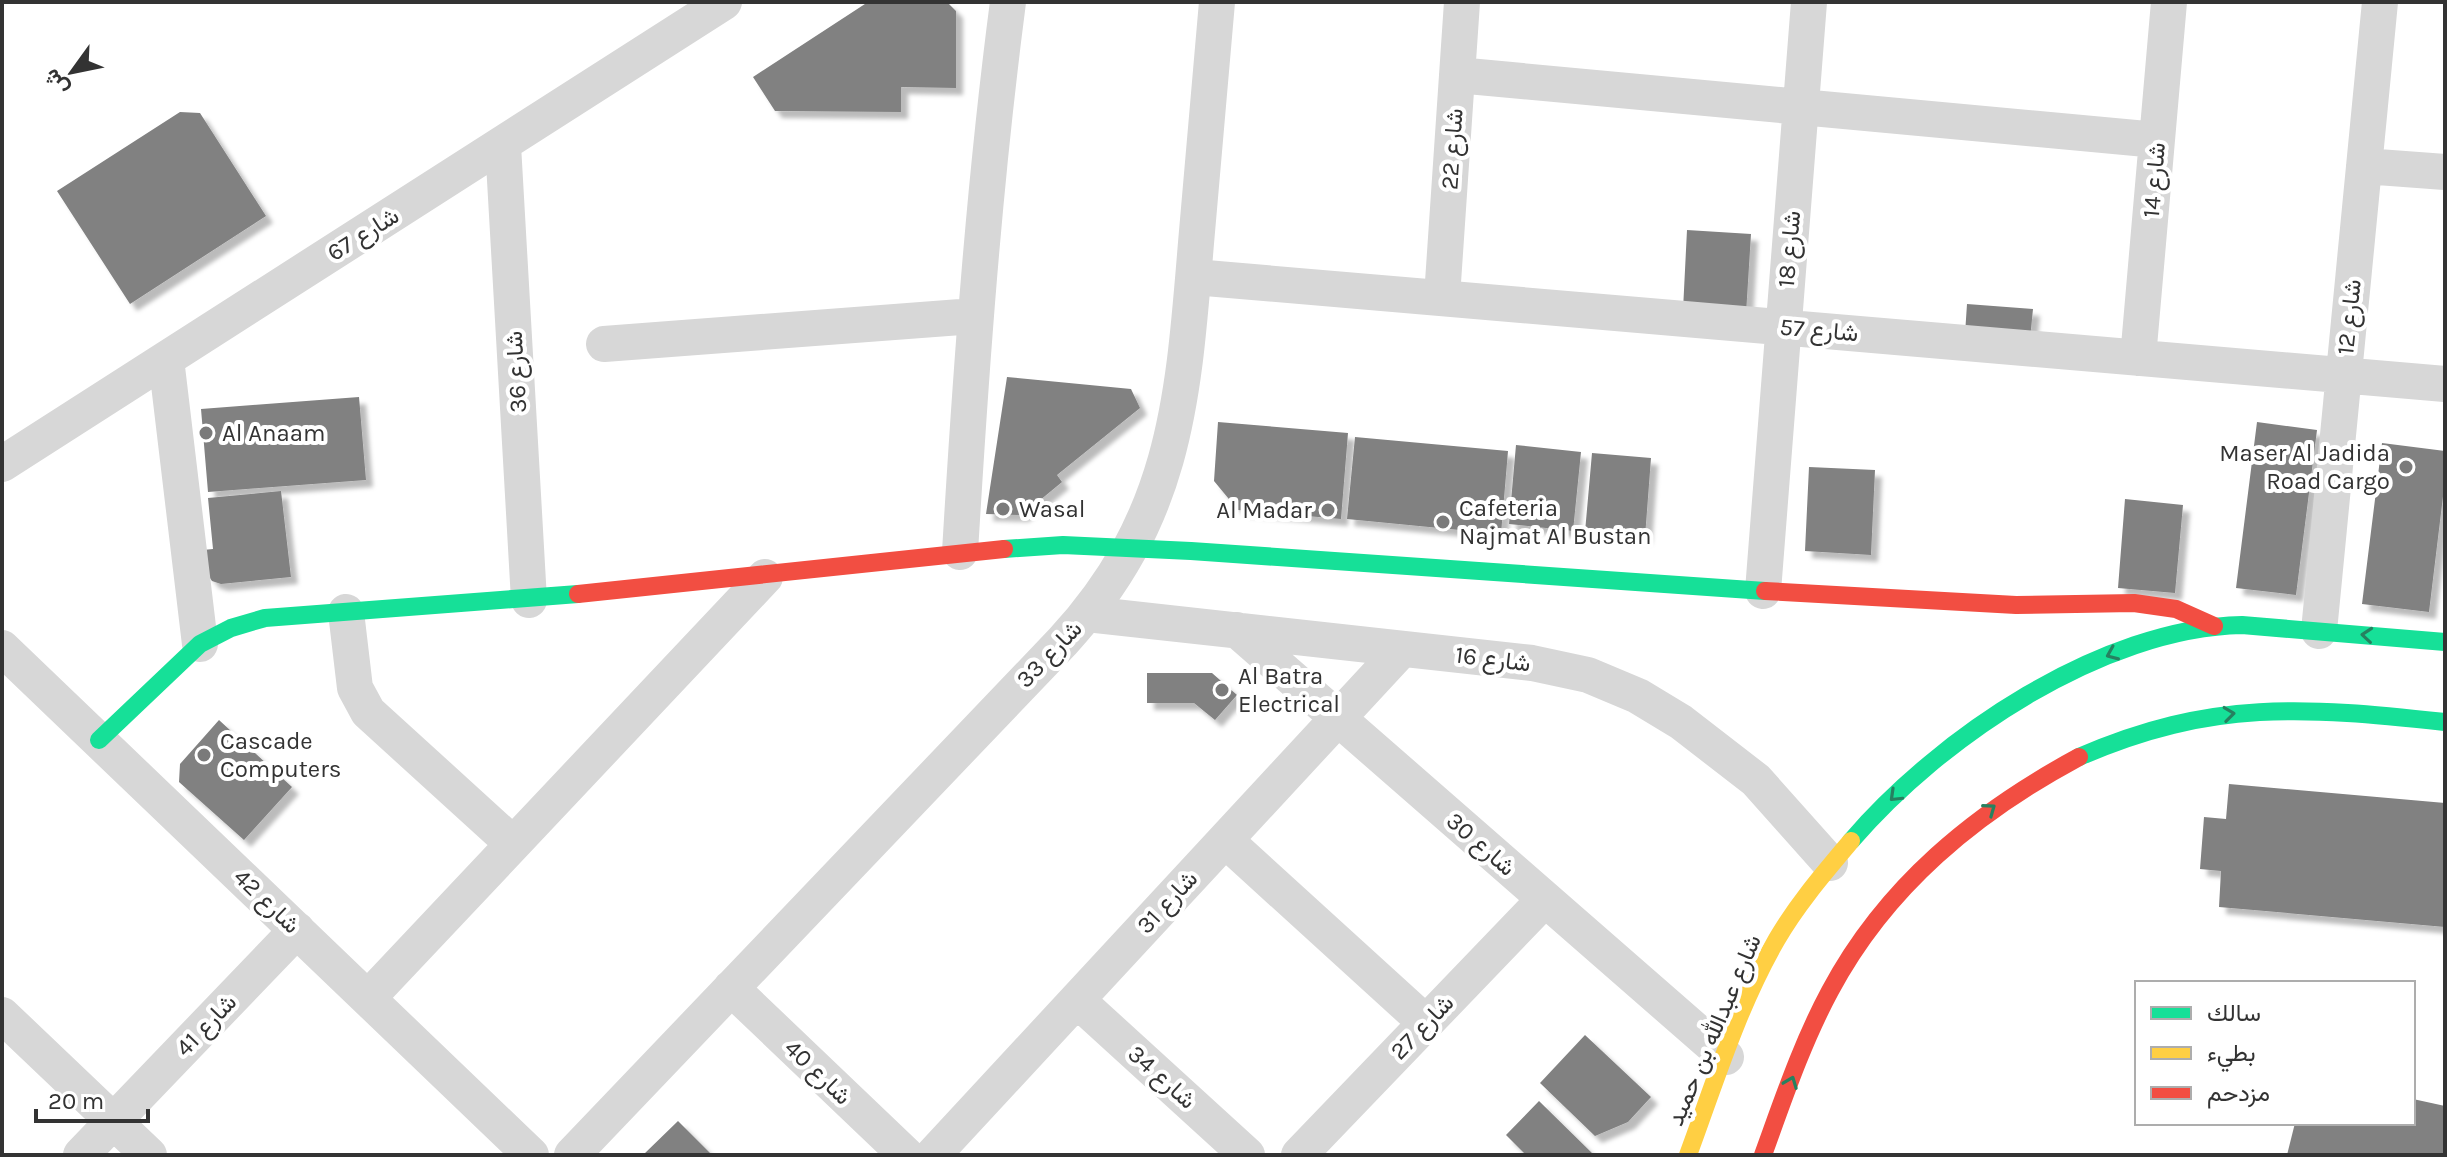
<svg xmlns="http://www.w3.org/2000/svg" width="2447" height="1157" font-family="Karla,Vazirmatn,sans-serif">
  <defs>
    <filter id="shadow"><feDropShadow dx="7" dy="7" stdDeviation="2" flood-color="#0004"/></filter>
  </defs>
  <rect width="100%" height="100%" fill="#fff"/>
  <path fill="#818181" filter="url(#shadow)" d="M868,2H947L956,11V88L901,87V112L775,111L753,77Z
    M180,112L200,113L266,216L130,304L57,191Z
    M1687,230L1751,234L1746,314L1683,310Z
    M1967,304L2033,309L2030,339L1965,334Z
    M1007,377L1131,389L1140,408L1057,475L1062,482L1022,515L986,514Z
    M359,397L366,480L208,492L201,409Z
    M1218,422L1348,433L1341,519L1238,510L1214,481Z
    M2257,422L2317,430L2296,595L2236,588Z
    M1355,437L1508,451L1501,534L1347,519Z
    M2382,443L2445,451V480L2429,612L2362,604Z
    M1516,445L1581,452L1573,531L1509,524Z
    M1592,453L1651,458L1645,537L1585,532Z
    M1809,467L1875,470L1871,555L1805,551Z
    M281,491L291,577L221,584L212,581L205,571L203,550L213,549L208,498Z
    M2125,499L2183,505L2175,593L2118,588Z
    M1147,673H1212L1237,695L1215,720L1194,703H1147Z
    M219,720L292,787L244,840L179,782L180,764Z
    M2229,784L2445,803V927L2219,907L2221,871L2200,869L2204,817L2226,819Z
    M1585,1035L1651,1097L1628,1122L1595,1136L1540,1083Z
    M2413,1099L2445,1106V1155H2287L2295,1123H2413Z
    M1539,1101L1594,1155H1526L1506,1135Z
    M678,1121L712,1155H643Z"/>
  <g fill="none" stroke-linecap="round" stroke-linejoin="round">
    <path stroke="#d7d7d7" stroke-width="36" d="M1457,75L2157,140
      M503,145L529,600
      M2364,166L2445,172
      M1194,277L2445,384
      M1442,297L1462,2
      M604,344L974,316
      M2138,358L2169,2
      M166,359L200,644
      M2,464L724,2
      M960,552C971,368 984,185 1008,2
      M1763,591L1809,2
      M346,612L355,688L368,712L513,844
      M1087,614L1532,663L1588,675L1638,696L1681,722L1756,780L1830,863
      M1237,630L1726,1057
      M2319,631L2380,2
      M2,648L531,1155
      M1225,840L1426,1023
      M731,988L906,1155
      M368,998L765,577
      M1077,1000L1247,1155
      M2,1015L149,1155
      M81,1155L297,930
      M572,1155L1063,641C1176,518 1183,401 1196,243C1203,163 1210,82 1217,2
      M933,1155L1402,649
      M1299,1155L1545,899"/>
    <path stroke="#16e098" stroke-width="18" d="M1004,549L1063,545L1191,551L1765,591
      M99,740L200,644L231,628L265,618L578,594
      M2079,757C2212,699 2305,707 2445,722
      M1851,841C1940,737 2102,628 2242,625L2445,642"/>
    <path stroke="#ffcf43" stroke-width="18" d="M1688,1155C1715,1082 1738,1006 1777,939C1798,903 1825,872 1851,841"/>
    <path stroke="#f24e42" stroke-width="18" d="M1765,591L2016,605L2134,603L2176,609L2214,626
      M578,594L1004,549
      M1763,1155C1783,1100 1802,1043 1830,991C1886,886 1975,813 2079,757"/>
  </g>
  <defs><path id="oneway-chevron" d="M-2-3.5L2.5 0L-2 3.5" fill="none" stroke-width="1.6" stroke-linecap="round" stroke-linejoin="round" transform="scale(2)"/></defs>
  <g stroke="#268160">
    <use href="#oneway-chevron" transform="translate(2367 635) rotate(-175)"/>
    <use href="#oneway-chevron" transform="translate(2112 654) rotate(157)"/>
    <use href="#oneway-chevron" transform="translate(2229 714) rotate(-7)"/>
    <use href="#oneway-chevron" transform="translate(1895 796) rotate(136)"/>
    <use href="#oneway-chevron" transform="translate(1990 809) rotate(-36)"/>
    <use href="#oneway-chevron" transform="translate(1791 1082) rotate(-69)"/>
  </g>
  <g fill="#7a7a7a" stroke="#fff" stroke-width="3">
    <circle cx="206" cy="433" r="8"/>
    <circle cx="2406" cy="467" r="8"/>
    <circle cx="1003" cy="509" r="8"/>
    <circle cx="1328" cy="510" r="8"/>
    <circle cx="1443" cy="522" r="8"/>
    <circle cx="1222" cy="690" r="8"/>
    <circle cx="204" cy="755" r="8"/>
  </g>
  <g text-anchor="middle" stroke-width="8" stroke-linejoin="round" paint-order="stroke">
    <g font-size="24" fill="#333" stroke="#fff">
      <text transform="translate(1452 149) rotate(-86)" y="8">شارع 22</text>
      <text transform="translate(2154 180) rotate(-85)" y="8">شارع 14</text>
      <text transform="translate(363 234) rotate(-32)" y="8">شارع 67</text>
      <text transform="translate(1789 249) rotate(-85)" y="8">شارع 18</text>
      <text transform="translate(2349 317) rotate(-84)" y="8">شارع 12</text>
      <text transform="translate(1819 330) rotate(5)" y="8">شارع 57</text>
      <text transform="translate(516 372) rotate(-93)" y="8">شارع 36</text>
      <text transform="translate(1049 654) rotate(-46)" y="8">شارع 33</text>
      <text transform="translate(1493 659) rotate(7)" y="8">شارع 16</text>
      <text transform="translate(1481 844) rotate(41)" y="8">شارع 30</text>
      <text transform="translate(267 901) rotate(44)" y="8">شارع 42</text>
      <text transform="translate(1167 902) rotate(-47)" y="8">شارع 31</text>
      <text transform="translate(206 1025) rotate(-46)" y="8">شارع 41</text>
      <text transform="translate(1422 1027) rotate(-46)" y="8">شارع 27</text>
      <text transform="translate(1714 1030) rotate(-67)" y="8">شارع عبدالله بن حميد</text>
      <text transform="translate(818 1072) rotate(44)" y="8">شارع 40</text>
      <text transform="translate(1162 1077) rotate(42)" y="8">شارع 34</text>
    </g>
    <g font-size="24" fill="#333" stroke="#fff" text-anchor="start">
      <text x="222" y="441">Al Anaam</text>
      <text x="2390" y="461" text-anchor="end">Maser Al Jadida<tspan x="2390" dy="28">Road Cargo</tspan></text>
      <text x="1459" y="516">Cafeteria<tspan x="1459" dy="28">Najmat Al Bustan</tspan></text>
      <text x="1019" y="517">Wasal</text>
      <text x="1312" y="518" text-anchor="end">Al Madar</text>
      <text x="1238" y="684">Al Batra<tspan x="1238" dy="28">Electrical</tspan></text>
      <text x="220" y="749">Cascade<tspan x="220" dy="28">Computers</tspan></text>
    </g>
  </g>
  <rect width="2447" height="1157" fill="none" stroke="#333333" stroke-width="8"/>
  <rect x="2135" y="981" width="280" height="144" fill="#ffffff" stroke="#adadad" stroke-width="2"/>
  <rect x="2151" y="1007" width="40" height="12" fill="#16e098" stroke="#adadad" stroke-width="2"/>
  <text x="2207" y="1021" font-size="24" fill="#333333">سالك</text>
  <rect x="2151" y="1047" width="40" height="12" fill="#ffcf43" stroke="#adadad" stroke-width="2"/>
  <text x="2207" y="1061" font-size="24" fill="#333333">بطيء</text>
  <rect x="2151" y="1087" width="40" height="12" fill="#f24e42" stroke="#adadad" stroke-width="2"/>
  <text x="2207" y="1101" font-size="24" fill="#333333">مزدحم</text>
  <g transform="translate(72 72) rotate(237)" stroke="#ffffff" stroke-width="6" paint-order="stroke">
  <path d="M0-6L14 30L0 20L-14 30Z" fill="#333333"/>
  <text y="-12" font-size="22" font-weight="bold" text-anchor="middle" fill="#333333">ش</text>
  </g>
  <path d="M36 1109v12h112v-12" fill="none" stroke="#333333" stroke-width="4"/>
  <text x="48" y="1109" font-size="24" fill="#333333" stroke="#ffffff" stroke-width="6" paint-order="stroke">20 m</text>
</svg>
